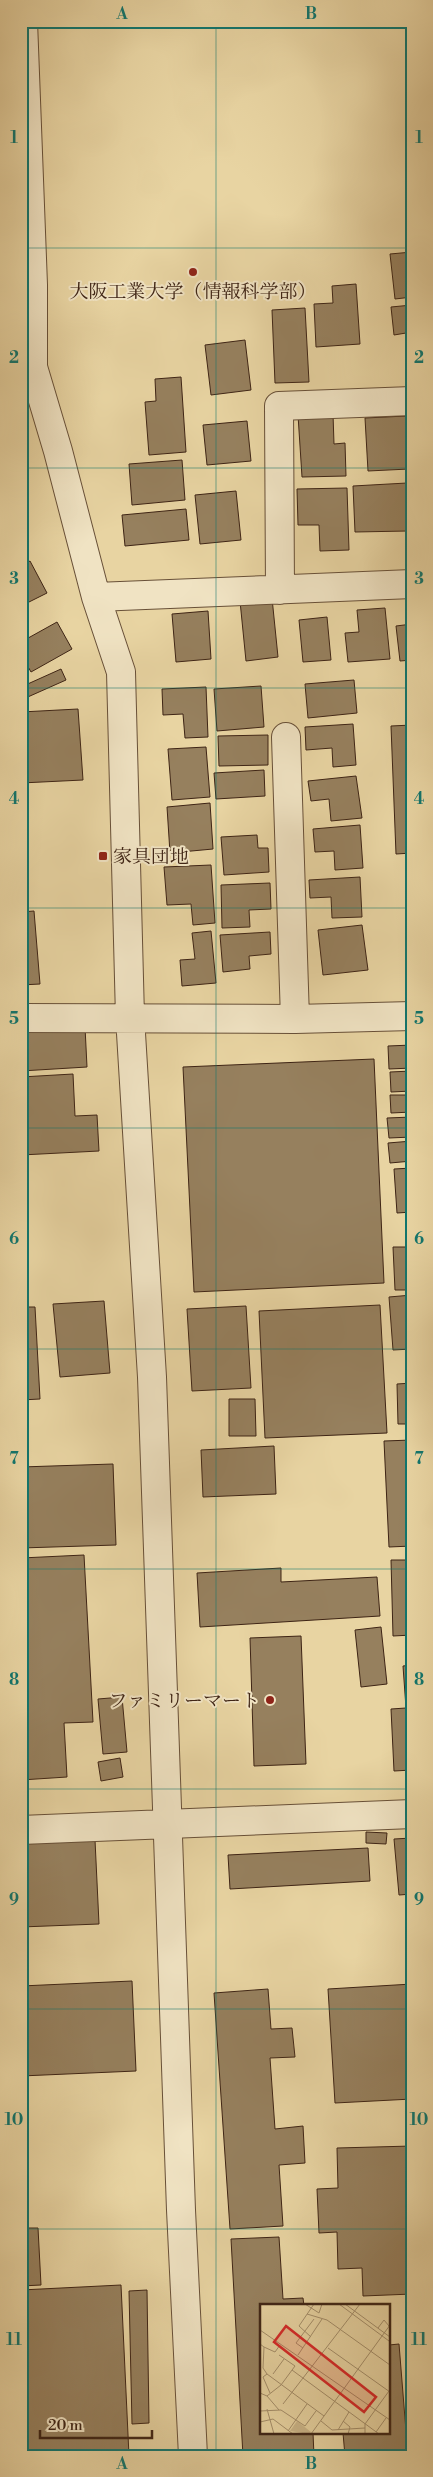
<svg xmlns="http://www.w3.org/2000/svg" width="433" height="2477" font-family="'Libre Bodoni','Noto Serif JP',serif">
  <rect width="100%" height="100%" fill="#e8d4a2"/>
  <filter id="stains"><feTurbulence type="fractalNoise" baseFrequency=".004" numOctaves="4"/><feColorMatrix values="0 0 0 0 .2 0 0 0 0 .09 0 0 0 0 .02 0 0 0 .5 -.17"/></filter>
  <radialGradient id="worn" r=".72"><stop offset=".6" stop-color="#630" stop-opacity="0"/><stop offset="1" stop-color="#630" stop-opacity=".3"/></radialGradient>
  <path fill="#96805e" stroke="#3e2415" d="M412,252V297L395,299L390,254Z
    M356,284L360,344L316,347L314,304L333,303L332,286Z
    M412,305V370H411L406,333L394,335L391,307Z
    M305,308L309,382L275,383L272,310Z
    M245,340L251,390L211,395L205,345Z
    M181,377L186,452L149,455L145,402L156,401L155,379Z
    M333,414L334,444L345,443L346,476L302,477L298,415Z
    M406,416L409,469L368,471L365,418Z
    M247,421L251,461L207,465L203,425Z
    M182,460L185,500L132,505L129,464Z
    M407,483L408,531L355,532L353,486Z
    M347,488L349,550L320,551L319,525H298L297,489Z
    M236,491L241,540L200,544L195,495Z
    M186,509L189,540L125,546L122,515Z
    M30,561L47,593L21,606V566Z
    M409,596H412V660L400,661L396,626L412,624Z
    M272,598L278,657L246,661L240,601Z
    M385,608L390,659L348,662L345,633L359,632L357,610Z
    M208,611L211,659L176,662L172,614Z
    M327,617L331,660L303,662L299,620Z
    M57,622L72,649L31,672L21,654V642Z
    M61,669L66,680L21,700V687Z
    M354,680L357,713L308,718L305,684Z
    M261,686L264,727L217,731L214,689Z
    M206,687L208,737L185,738L183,714L163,715L162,689Z
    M78,709L83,780L21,783V712Z
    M353,724L356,765L333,767L332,748L306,750L305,727Z
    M412,725V853L396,854L391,726Z
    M268,735V765L219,766L218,736Z
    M206,747L210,797L172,800L168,749Z
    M264,770L265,796L216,799L214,773Z
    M356,776L362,818L331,821L329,799L311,801L308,781Z
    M210,803L213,849L170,853L167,807Z
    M360,825L363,868L335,870L334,851L315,852L313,829Z
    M257,835L258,848H268L269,872L224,875L221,837Z
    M211,865L215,923L193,925L191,904L167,905L164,867Z
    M360,877L362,917L332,918L331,897L310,898L309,880Z
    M270,883L271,909L249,910L250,927L222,928L221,885Z
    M34,911L40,984L21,985V912Z
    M362,925L368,970L323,975L318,930Z
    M211,931L216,983L182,986L180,960L195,959L192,933Z
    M270,932L271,954L249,956L250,969L223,972L220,935Z
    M85,1027L87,1067L21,1071V1031Z
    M412,1045V1068L389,1069L388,1046Z
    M374,1059L384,1283L194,1292L183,1067Z
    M412,1071V1091L391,1092L390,1072Z
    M73,1074L75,1116L97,1115L99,1151L21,1155V1077Z
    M390,1095H412V1112L391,1113Z
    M412,1117V1137L389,1138L387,1118Z
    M412,1141V1161L390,1163L388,1143Z
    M412,1168V1212L397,1213L394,1169Z
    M393,1247H412V1290H395Z
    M412,1295V1349L393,1350L389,1297Z
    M104,1301L110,1373L60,1377L53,1304Z
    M380,1305L387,1433L265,1438L259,1311Z
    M246,1306L251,1388L192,1391L187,1309Z
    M21,1307H35L40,1399L21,1400Z
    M412,1383V1424H398L397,1384Z
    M229,1399H255L256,1436H229Z
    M412,1440V1546L389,1547L384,1441Z
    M274,1446L276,1494L203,1497L201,1450Z
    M113,1464L116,1545L21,1548V1467Z
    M84,1555L93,1722L64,1723L67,1777L21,1780V1558Z
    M391,1560H412V1635L393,1636Z
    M281,1568V1582L377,1577L380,1616L200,1627L197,1573Z
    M381,1627L387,1684L361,1687L355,1630Z
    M301,1636L306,1764L254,1766L250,1638Z
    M412,1665V1770L394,1771L391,1709L406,1708L403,1666Z
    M122,1697L127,1752L103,1754L98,1699Z
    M120,1758L123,1777L101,1781L98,1762Z
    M366,1832L387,1833L386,1844L366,1843Z
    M412,1838V1894L399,1895L394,1839Z
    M95,1840L99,1924L21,1927V1843Z
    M368,1848L370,1881L230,1889L228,1855Z
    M132,1981L136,2071L21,2076V1986Z
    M412,1984V2099L335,2103L328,1989Z
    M268,1989L271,2029L292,2028L295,2057L270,2058L275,2129L303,2126L305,2163L279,2165L283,2226L230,2229L214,1993Z
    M21,2121L28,2210L21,2211Z
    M412,2146V2294L363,2296L362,2268L338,2269L337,2232L319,2233L317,2189L338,2188L337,2148Z
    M21,2228H38L41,2285L21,2286Z
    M279,2237L283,2299L303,2298L304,2306H262V2433H313L314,2456H243L231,2239Z
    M121,2285L129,2456H21V2290Z
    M147,2290L149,2423L132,2424L129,2291Z
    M399,2344L408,2456H345L343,2433H389V2345Z"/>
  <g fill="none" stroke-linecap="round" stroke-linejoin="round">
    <defs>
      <path id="minor" d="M23,21L33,285V367L58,451L96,597L121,672L130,1017L152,1377L181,2210L193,2456
        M280,590L279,406L412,401
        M96,597L412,584
        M286,737L295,1019
        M21,1018L295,1019L412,1016
        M21,1830L412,1814"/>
    </defs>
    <use href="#minor" stroke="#685038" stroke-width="30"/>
    <use href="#minor" stroke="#f0e3c3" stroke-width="28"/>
  </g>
  <path fill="none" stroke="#0f766e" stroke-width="1" stroke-opacity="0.55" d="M216,21V2456M21,248H412M21,468H412M21,688H412M21,908H412M21,1128H412M21,1349H412M21,1569H412M21,1789H412M21,2009H412M21,2229H412"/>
  <g fill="#8f2418" stroke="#f0e3c3" stroke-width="2">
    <circle cx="193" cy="272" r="5"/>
    <rect x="98" y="851" width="10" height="10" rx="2.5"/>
    <circle cx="270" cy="1700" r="5"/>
  </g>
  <g text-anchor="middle" stroke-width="4" stroke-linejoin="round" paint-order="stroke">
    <g font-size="19" fill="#3e2415" stroke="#f0e3c3">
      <text x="193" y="298">大阪工業大学（情報科学部）</text>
      <text x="113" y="863" text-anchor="start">家具団地</text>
      <text x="260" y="1707" text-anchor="end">ファミリーマート</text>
    </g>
  </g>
  <g transform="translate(260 2304)">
    <rect width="130" height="130" fill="#e8d4a2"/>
    <path d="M37,117L51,128L49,130L30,127Z" fill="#cbb68a"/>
    <path fill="none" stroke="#a48e6a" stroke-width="1" d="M45,0L59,9L62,0M79,0L129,37M85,0L130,33M47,10L67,16L130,61M118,24L124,16L129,22M0,26L130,116M51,33L39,22L54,0M0,40L4,43L3,64L7,70L64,112M4,43L15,48L20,41M43,44L36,39L54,15M68,44L130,88M38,51L62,15M32,66L119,130M7,70L3,73L10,89M13,70L24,55M0,89L7,92L21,81L35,62L19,51M7,92L19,106M23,100L100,0M7,105L14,130M0,107L21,106L45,122L56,107M61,117L72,126L105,124M83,117L90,123L88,130M0,118L13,115L33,130M78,126L89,108M28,127L47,100M116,128L126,114M51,130L130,21M105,130V120L129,87"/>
    <path fill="#d62828" fill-opacity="0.15" stroke="#d62828" stroke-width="2.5" d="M26,22L116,93L104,108L14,38Z"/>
    <rect width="130" height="130" fill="none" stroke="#3e2415" stroke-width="2.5"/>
  </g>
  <rect width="433" height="2477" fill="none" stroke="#e8d4a2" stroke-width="55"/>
  <path d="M40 2430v8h112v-8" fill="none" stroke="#3e2415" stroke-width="2.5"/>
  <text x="48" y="2430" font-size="15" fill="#3e2415" stroke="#f0e3c3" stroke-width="4" paint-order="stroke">20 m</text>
  <rect x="28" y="28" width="378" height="2422" fill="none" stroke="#0f766e" stroke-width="2"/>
  <g font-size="16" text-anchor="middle" font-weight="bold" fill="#0f766e">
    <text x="122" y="19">A</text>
    <text x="311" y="19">B</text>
    <text x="14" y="143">1</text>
    <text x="419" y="143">1</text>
    <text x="14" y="363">2</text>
    <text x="419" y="363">2</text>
    <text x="14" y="584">3</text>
    <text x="419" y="584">3</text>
    <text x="14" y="804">4</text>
    <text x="419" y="804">4</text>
    <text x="14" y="1024">5</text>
    <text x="419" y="1024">5</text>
    <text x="14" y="1244">6</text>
    <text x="419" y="1244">6</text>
    <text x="14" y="1464">7</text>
    <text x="419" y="1464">7</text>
    <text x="14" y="1685">8</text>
    <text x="419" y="1685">8</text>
    <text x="14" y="1905">9</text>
    <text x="419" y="1905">9</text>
    <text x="14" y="2125">10</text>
    <text x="419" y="2125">10</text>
    <text x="14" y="2345">11</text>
    <text x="419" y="2345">11</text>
    <text x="122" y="2469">A</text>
    <text x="311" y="2469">B</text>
  </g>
  <rect width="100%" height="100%" filter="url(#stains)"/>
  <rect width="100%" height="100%" fill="url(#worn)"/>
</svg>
